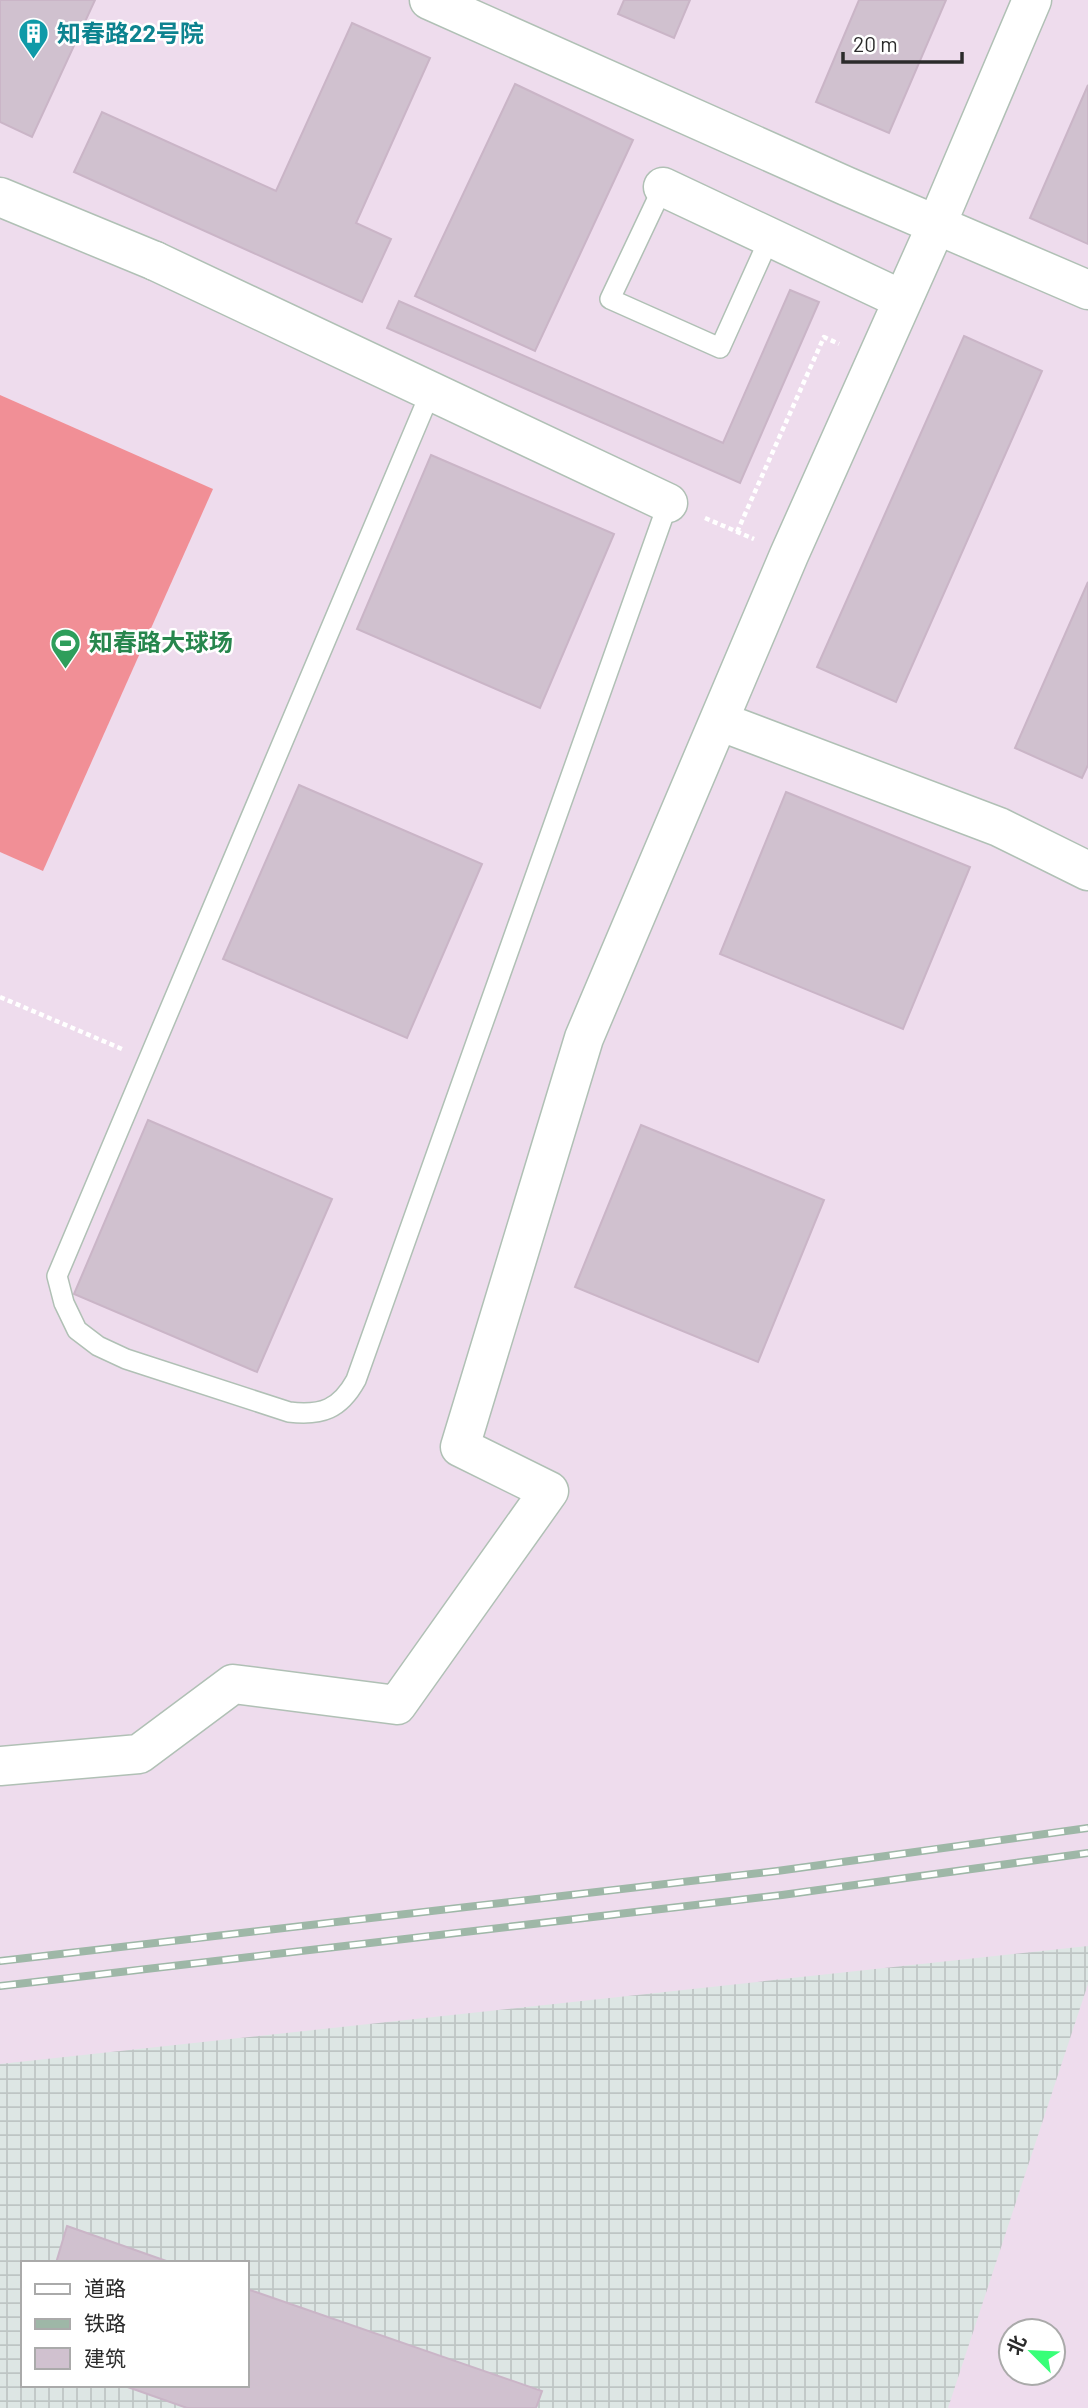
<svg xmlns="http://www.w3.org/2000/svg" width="1088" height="2408" font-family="Barlow,'Noto Sans SC',sans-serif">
  <defs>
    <pattern id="industrial-grid" width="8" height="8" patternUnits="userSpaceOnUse" patternTransform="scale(1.75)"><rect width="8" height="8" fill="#dde6e4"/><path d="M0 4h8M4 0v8" fill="none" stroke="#bec5c4"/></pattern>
  </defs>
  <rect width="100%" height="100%" fill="#eedced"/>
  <path fill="url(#industrial-grid)" fill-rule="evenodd" d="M1088,1946V1984L948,2408H0V2064ZM23,2263H247V2385H23Z"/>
  <path fill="#f18f96" d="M0,395L213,489L43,871L0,852Z"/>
  <path fill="#d0c1cf" stroke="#cab5c7" stroke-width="2" d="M0,0H95L32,137L0,122Z
    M624,0H690L674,38L618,14Z
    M859,0H946L889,133L816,102Z
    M352,23L430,58L356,223L391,239L362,302L74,172L102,112L276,191Z
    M515,84L633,140L535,351L415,296Z
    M1088,85V244L1030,218Z
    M790,290L819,302L740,483L387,328L399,301L723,443Z
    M964,336L1042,371L896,702L817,667Z
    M431,455L614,534L540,708L357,629Z
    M1088,582V765L1082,778L1015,748Z
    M299,785L482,864L407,1038L223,959Z
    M786,792L970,867L903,1029L720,954Z
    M148,1120L332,1199L257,1372L74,1294Z
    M641,1125L824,1200L758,1362L575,1287Z
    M67,2226L172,2263H56Z
    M247,2289L542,2391L536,2408H187L122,2385H247Z"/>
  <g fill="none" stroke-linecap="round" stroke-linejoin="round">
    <defs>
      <path id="service" d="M663,187L610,299L720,348L770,237
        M431,391L57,1276L64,1303L77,1330L98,1346L126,1359L289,1412C322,1416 340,1409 356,1380L668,503"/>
      <path id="minor" d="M429,0L846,186L1088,290
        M663,187L903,300
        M155,261L668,503
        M719,721L999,827L1088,871
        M0,1766L139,1754L233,1684L397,1705L549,1491L460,1447L584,1038L789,555L936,226L1032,0"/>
      <path id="tertiary" d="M0,197L155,261"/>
    </defs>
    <use href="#service" stroke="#b0c0b5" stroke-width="22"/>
    <use href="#minor" stroke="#b0c0b5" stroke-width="41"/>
    <use href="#tertiary" stroke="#b0c0b5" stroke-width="41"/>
    <path stroke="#fff" stroke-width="4.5" stroke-dasharray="5 3.5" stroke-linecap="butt" d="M705,518L754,539
      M737,532L824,337L839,344
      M0,997L122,1049"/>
    <use href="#service" stroke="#fff" stroke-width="19"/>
    <use href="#minor" stroke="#fff" stroke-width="38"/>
    <use href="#tertiary" stroke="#fff" stroke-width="38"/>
    <defs>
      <path id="rail" d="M0,1961L777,1871L1088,1828
        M0,1986L782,1895L1088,1853"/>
    </defs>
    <use href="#rail" stroke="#9eb7a7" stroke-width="8"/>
    <use href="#rail" stroke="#fff" stroke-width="5" stroke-dasharray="16" stroke-linecap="butt"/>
  </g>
  <defs>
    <symbol id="building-pin" viewBox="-11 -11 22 30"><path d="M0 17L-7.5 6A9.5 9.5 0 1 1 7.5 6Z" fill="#0f9aa8" stroke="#fff"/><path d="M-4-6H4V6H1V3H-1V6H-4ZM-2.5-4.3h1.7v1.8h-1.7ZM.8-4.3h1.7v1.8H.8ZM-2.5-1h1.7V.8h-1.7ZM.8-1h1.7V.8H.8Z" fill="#fff"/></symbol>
    <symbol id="stadium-pin" viewBox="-11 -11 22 30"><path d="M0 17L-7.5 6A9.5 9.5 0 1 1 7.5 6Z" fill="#2e9e5b" stroke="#fff"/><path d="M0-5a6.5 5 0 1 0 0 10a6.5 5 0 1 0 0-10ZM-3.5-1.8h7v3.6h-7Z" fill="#fff"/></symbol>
  </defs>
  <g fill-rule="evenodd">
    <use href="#building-pin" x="16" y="16" width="35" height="47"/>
    <use href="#stadium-pin" x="48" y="626" width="35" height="47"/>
  </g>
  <g text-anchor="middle" stroke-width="5" stroke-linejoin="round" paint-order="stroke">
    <g font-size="24" font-weight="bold" fill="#0d838f" stroke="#fff" text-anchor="start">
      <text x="57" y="42">知春路22号院</text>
    </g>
    <g font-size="24" font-weight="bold" fill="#27864d" stroke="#fff" text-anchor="start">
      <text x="89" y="651">知春路大球场</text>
    </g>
  </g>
  <rect x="21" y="2261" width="228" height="126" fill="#ffffff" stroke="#aaaaaa" stroke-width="2"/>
  <rect x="35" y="2284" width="35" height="10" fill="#ffffff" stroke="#aaaaaa" stroke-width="2"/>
  <text x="84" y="2296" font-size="21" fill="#2b2b2b">道路</text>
  <rect x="35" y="2319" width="35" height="10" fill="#9eb7a7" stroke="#aaaaaa" stroke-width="2"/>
  <text x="84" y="2331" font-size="21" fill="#2b2b2b">铁路</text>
  <rect x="35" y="2348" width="35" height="21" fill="#d0c1cf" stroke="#aaaaaa" stroke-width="2"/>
  <text x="84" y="2366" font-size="21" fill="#2b2b2b">建筑</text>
  <g transform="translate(1032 2352) rotate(294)"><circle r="33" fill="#ffffff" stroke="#aaaaaa" stroke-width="2"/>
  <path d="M0-5L12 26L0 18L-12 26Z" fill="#38ff78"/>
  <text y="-10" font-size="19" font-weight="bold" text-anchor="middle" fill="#2b2b2b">北</text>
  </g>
  <path d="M843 52v10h119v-10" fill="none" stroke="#2b2b2b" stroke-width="3.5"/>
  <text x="853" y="52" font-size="21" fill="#2b2b2b" stroke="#ffffff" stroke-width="5" paint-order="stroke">20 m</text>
</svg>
